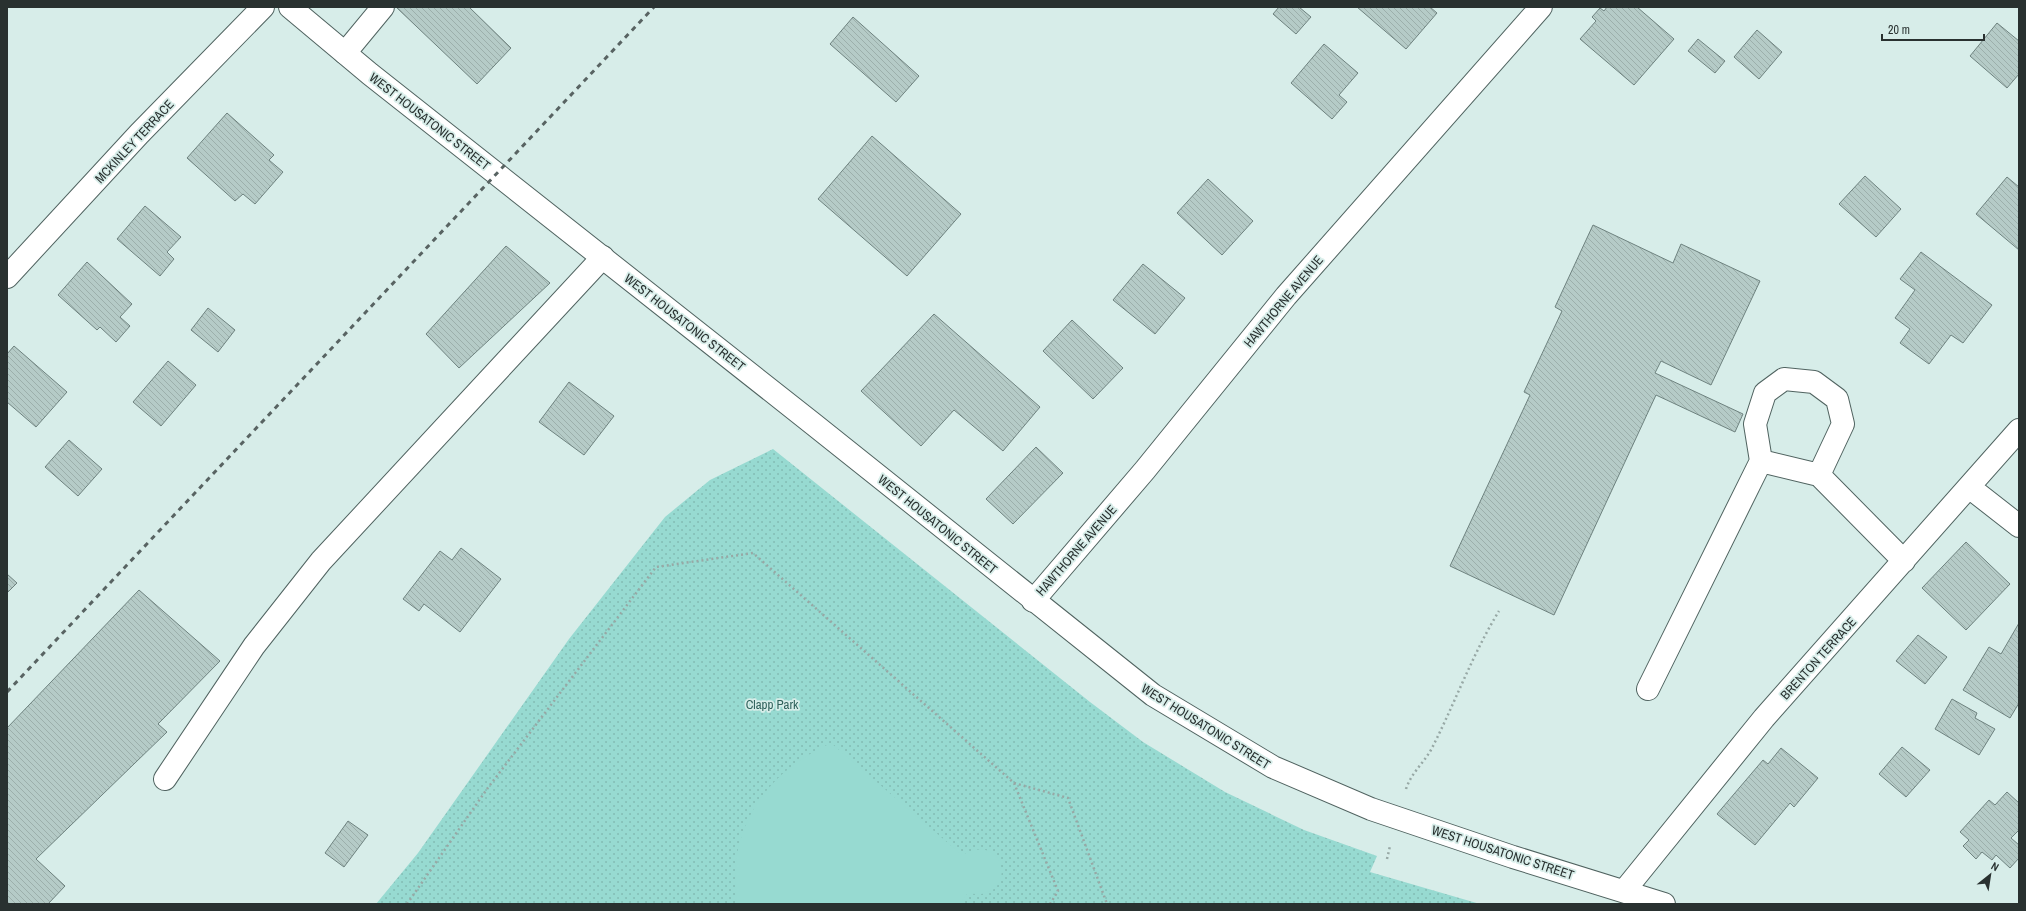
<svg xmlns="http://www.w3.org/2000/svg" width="2026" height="911" font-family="'Archivo Narrow',sans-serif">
  <defs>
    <pattern id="park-dots" width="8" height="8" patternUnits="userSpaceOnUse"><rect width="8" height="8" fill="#97dad1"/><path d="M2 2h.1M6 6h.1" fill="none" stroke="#82bcb4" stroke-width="1.8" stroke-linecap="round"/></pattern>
    <pattern id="building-back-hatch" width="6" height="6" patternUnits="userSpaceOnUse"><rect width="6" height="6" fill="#b5cbc7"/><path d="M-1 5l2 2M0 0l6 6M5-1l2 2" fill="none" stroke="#9cafab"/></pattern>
  </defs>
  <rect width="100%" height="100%" fill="#d7ede9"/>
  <path fill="url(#park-dots)" d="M773,449L1090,702L1143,742L1225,792L1304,830L1377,856L1370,872L1480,904H376L418,853L569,639L665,517L710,480Z"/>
  <path fill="#97dad1" d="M831,743L962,855C1009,829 1018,904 968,893L959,904H737C726,829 765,773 831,743Z"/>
  <path fill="url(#building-back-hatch)" stroke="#6e827f" d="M396,7H469L511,48L477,84Z
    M1279,7H1299L1311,17L1296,34L1273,14Z
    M1357,7H1430L1437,13L1406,49Z
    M1607,7H1637L1674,39L1634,85L1580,39L1596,21L1592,17L1600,8L1604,11Z
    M853,17L919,76L896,102L830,44Z
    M1997,23L2019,41V74L2007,88L1970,56Z
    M1757,30L1782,52L1759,79L1734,57Z
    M1698,39L1725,61L1715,73L1688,51Z
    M1324,44L1358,73L1339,95L1347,102L1332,119L1291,83Z
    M227,113L274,155L269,160L283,172L255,204L243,194L235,201L187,158Z
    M872,136L961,214L907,276L818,199Z
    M1865,176L1901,209L1876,237L1839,204Z
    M2007,177L2019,187V250L1976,214Z
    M1208,179L1253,221L1222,255L1177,213Z
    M145,206L181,237L167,252L174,259L160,276L117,239Z
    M1593,225L1673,263L1681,244L1760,281L1711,385L1661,361L1655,373L1743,414L1735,432L1656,395L1554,615L1450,566L1530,395L1524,392L1562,311L1555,307Z
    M506,246L550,283L459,368L426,334Z
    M1921,252L1992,305L1963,343L1951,335L1929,364L1900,343L1910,329L1895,318L1915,290L1900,279Z
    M87,262L132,304L120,317L130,326L116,342L100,327L97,330L58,295Z
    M1143,264L1185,298L1155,334L1113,300Z
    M208,308L235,330L218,352L191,330Z
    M934,314L1040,407L1003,451L954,410L921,446L861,391Z
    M1072,320L1123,368L1093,399L1043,351Z
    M14,346L67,392L36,427L7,402V354Z
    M168,361L196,385L161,426L133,402Z
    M569,382L614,416L584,455L539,422Z
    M69,440L102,469L78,496L45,467Z
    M1036,447L1063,473L1013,524L986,499Z
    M1966,542L2010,584L1966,630L1922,588Z
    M461,548L501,579L460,632L424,604L419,611L403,599L440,551L452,560Z
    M7,574L17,583L7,593Z
    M139,590L220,661L158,724L167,732L36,859L65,886L48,904H7V728Z
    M2019,623V703L2010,718L1963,690L1989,647L2001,654Z
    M1918,635L1947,657L1925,684L1896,661Z
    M1952,699L1977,713L1975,718L1995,729L1979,755L1935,729Z
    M1902,747L1930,770L1906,797L1879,774Z
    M1781,748L1818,778L1794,807L1790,803L1755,845L1717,814L1763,760L1768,764Z
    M2007,792L2019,803V830L2011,838L2019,845V858L2010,868L1996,855L1992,860L1982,852L1976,859L1963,846L1969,840L1960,832L1989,800L1995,805Z
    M348,821L368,835L344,867L325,853Z"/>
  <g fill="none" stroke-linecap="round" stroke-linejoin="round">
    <defs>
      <path id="minor" d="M345,53L383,7
        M7,277L139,134L263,7
        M1761,461L1755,424L1765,393L1784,379L1814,382L1837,399L1843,424L1819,475
        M1969,487L2019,526
        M1033,601L1145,470L1286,296L1541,7
        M1648,689L1761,461L1819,475L1904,561
        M165,779L254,646L321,561L603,257
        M1624,891L1764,718L2019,430"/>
      <path id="highway" d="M290,7L370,74L812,423L1153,695L1273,767L1371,809L1513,857L1664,904"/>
    </defs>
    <use href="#minor" stroke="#506360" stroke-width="24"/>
    <use href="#highway" stroke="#506360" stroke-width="24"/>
    <path stroke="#97a8a5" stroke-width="2.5" stroke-dasharray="2 3" stroke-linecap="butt" d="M1014,783L1068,798L1107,904
      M1406,789C1411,773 1424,763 1432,748C1455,703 1472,655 1499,611
      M1387,859L1390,846
      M407,904L487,789L656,567L753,553L1014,783L1058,891L1050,904"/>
    <use href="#minor" stroke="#fff" stroke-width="22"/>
    <use href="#highway" stroke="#fff" stroke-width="22"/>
    <path stroke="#586362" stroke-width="3" stroke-dasharray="5 5" stroke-linecap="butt" d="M7,692L654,7"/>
  </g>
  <g text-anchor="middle" stroke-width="3.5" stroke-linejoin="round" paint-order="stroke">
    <g font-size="13" fill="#293130" stroke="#d7ede9">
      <text transform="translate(430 121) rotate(38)" y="5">WEST HOUSATONIC STREET</text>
      <text transform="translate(134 141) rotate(-47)" y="5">MCKINLEY TERRACE</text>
      <text transform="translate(1283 301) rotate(-50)" y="5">HAWTHORNE AVENUE</text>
      <text transform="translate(685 322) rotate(38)" y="5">WEST HOUSATONIC STREET</text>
      <text transform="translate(938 524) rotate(39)" y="5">WEST HOUSATONIC STREET</text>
      <text transform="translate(1076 550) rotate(-49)" y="5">HAWTHORNE AVENUE</text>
      <text transform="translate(1818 658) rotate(-48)" y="5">BRENTON TERRACE</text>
      <text transform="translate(1206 726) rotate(32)" y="5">WEST HOUSATONIC STREET</text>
      <text transform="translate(1503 852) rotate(18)" y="5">WEST HOUSATONIC STREET</text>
    </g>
    <g font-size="13" fill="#2f615b" stroke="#d7ede9">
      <text x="772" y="709">Clapp Park</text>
    </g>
  </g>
  <rect width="2026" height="911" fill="none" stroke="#293130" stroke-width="16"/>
  <g transform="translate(1990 875) rotate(30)" stroke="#d7ede9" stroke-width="3" paint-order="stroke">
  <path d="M0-3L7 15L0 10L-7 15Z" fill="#293130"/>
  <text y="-6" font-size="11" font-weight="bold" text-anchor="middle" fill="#293130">N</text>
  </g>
  <path d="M1882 34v6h102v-6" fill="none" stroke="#293130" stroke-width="2"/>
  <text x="1888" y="34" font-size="12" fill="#293130" stroke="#d7ede9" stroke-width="3" paint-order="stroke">20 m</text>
</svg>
